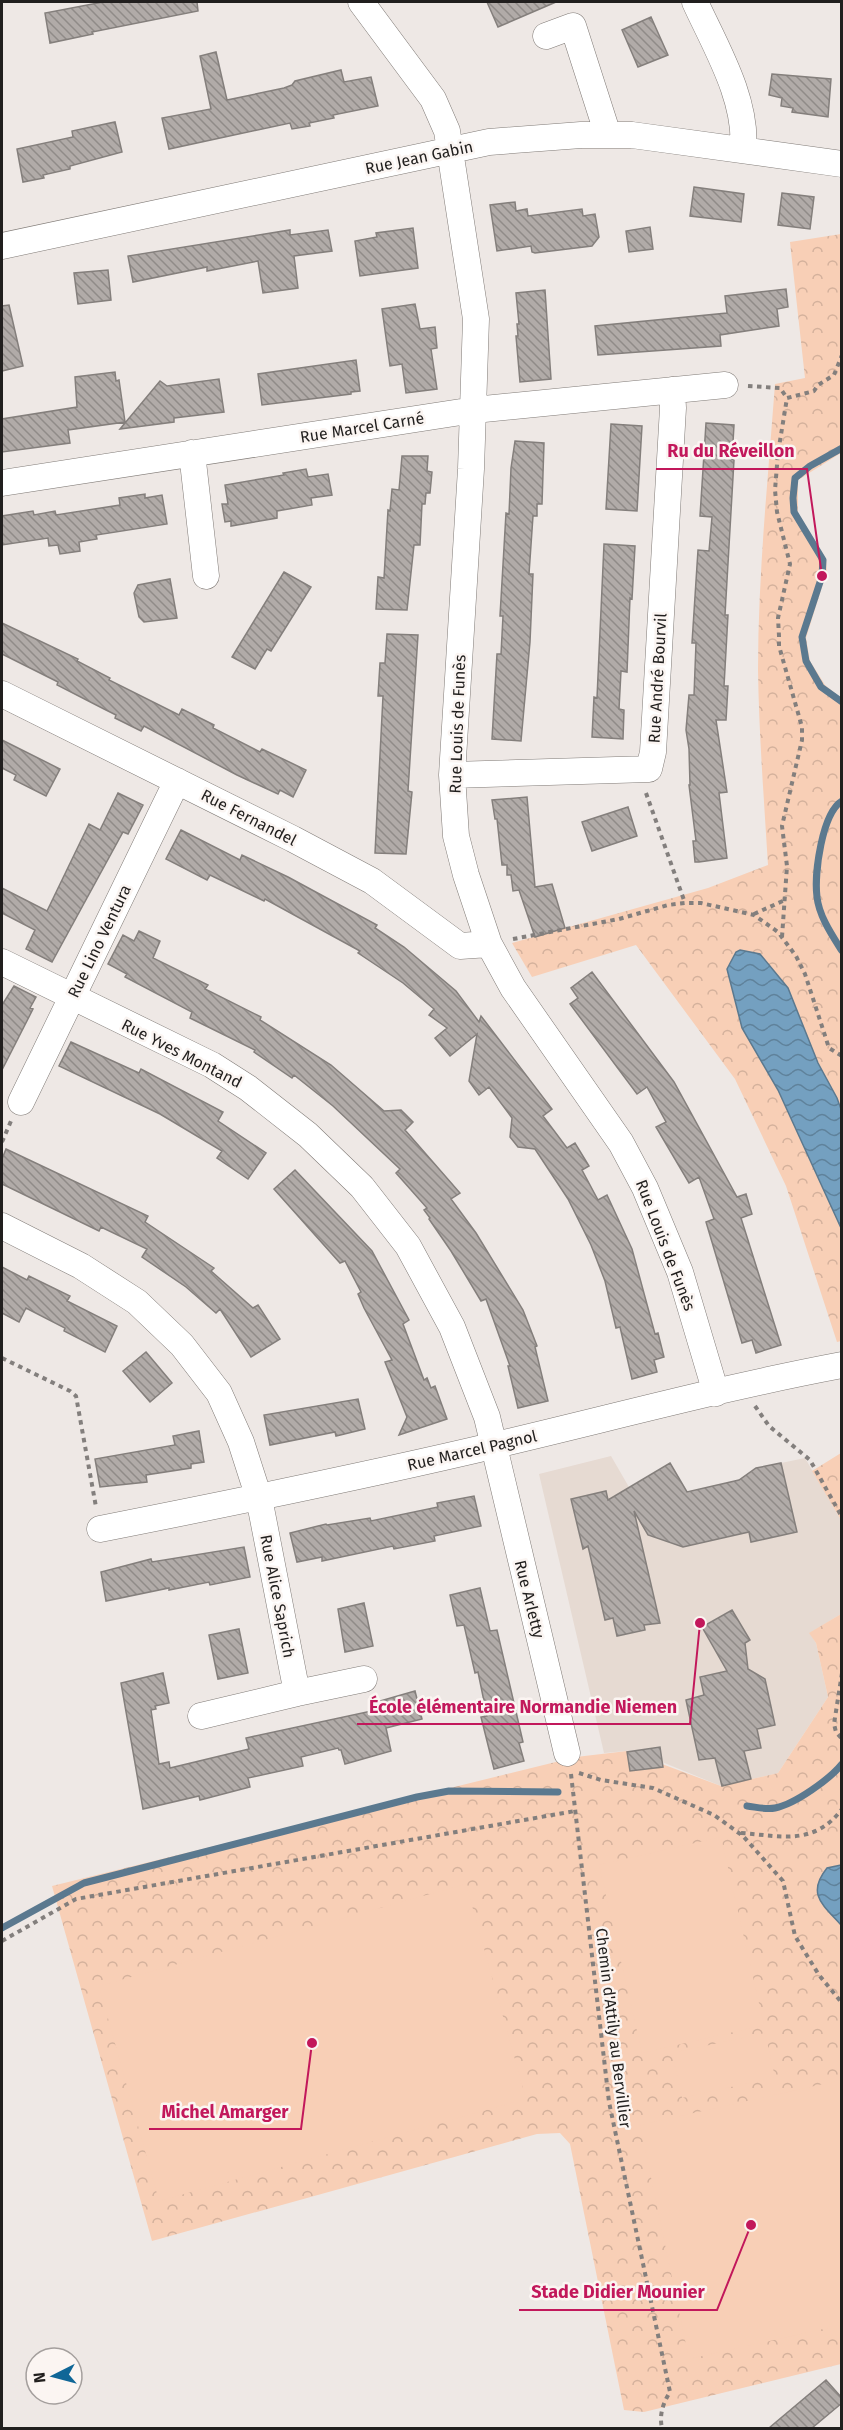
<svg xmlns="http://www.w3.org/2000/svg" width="843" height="2430" font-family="'Fira Sans',sans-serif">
  <defs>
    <pattern id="park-crowns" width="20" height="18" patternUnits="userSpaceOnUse" patternTransform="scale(1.5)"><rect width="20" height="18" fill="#f8cfb6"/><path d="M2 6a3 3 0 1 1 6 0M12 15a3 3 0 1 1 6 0" fill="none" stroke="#d4b19c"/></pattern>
    <pattern id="water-waves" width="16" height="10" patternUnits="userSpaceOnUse" patternTransform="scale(1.5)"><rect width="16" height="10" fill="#74a0c0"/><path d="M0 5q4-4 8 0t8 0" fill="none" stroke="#5f829b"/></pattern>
    <pattern id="building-back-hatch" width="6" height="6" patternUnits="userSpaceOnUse" patternTransform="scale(1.5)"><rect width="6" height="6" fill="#b1aba8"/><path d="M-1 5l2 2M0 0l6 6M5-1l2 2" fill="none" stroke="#908b88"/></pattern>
  </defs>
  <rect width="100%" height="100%" fill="#eee8e5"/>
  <path fill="#e6dad2" d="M611,1456L633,1494L682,1501L704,1496L702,1488L719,1484L722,1492L754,1475L753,1469L805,1458L841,1520V1614L810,1633L816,1643L828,1697L778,1773L721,1786L662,1762L660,1748L604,1753L539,1474Z"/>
  <path fill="url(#park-crowns)" d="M841,234V453L798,480V513L826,559L827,571L806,638L810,661L825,685L841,698L842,804L838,807H842L841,1341L837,1342L786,1186L735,1079L636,945L532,977L512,943L708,888L768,865C764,800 759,735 758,670C758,575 768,479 775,384L805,378L790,242Z
    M841,1453V1520L812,1471Z
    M841,1614V2364L644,2412L624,2410L570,2144L560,2133L537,2134L152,2241L52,1886L576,1757L627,1751L721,1786L778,1773L828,1697L816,1643L809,1633Z"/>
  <path fill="#f8cfb6" d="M721,1837L764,2025L642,2053L599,1865Z
    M466,1884L526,2099L159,2201L99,1986Z
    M765,2033L775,2077L682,2098L672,2053Z
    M841,2080V2325L689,2359L640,2125Z"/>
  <path fill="url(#water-waves)" stroke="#5b798f" stroke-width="1.5" d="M740,950L760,954L788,988L818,1063L837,1098L842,1112L841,1228L778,1090L742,1028L727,969L736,952Z
    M841,1865H842L841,1925C823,1905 806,1894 827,1868Z"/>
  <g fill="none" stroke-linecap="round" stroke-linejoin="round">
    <path stroke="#5b798f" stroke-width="7" d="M842,448L810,466L795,478L793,498L794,512L823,560L822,576L802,637L806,661L821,687L842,702
      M842,801C822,813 814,874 817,897C819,916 832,935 842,951
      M747,1806C756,1807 766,1810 775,1808C795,1804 830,1779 842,1764
      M2,1928L84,1883L417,1797L449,1791L558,1792"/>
  </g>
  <path fill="url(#building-back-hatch)" stroke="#847f7c" stroke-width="1.5" d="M103,2H197L198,11L92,32L93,34L50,43L45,13Z
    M487,2H556L498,27Z
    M651,17L668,55L638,67L622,30Z
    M216,52L227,100L284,88L292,85L295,81L341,70L344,82L371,77L378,106L333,115L334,118L309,123L310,126L292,129L290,123L169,149L162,118L211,109L200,56Z
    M772,74L831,79L828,117L792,112L793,108L781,106L782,98L769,95Z
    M115,122L122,152L70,166V169L43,175L44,178L23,182L17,149L73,137L72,131Z
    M694,187L744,194L741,222L690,216Z
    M782,193L814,197L810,229L778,225Z
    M515,202L516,211L527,209L528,216L582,209L583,216L595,214L599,237L592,246L535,253L532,252L531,246L497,251L490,205Z
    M650,227L653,249L629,252L626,231Z
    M413,228L418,268L360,276L355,241L377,237L376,233Z
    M290,230V235L328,230L332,251L294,256L298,288L263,293L258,261L207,271V267L133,282L128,256Z
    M108,270L111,300L78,304L74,273Z
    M786,289L788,307L777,309L779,326L720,335L721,346L598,355L595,326L727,313L725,296Z
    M545,290L551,379L520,382L516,336H518L517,324H519L516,293Z
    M415,304L420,329L435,327L437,348L431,349L437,389L406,393L402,364L390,366L382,309Z
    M9,305L23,366L2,371V306Z
    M356,360L360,391L351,392V394L262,405L258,374Z
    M115,372L116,381L119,380L125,422L68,430L70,443L2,452V419L77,407L75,377Z
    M219,379L224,412L174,418V422L120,429L160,381L167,386Z
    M706,423L734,425L732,459L734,460L725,615H728L724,686H728L726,720H716L727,792L719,793L727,858L699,862H695L693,841H696L689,785H690L689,749L686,730L689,695H694L696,643H692L698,550L709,551L712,517L700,516Z
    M611,424L642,426L637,511L606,509Z
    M515,441L544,443L542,504H537V516H533L529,574H533L530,642L521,741L492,739L497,654H501L503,616H500L506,513L509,514L511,468Z
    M402,456H428L427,471L432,472L430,493H426L425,504H422L420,545H414L407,610L376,609L378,577L384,578L388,510L390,511L392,489L399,490Z
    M306,469L308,477L328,474L332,495L311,498L312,505L277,511V518L231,526V521L225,522L222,504H228L225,485L284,475L283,473Z
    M145,494V498L162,495L167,524L96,535L97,539L79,542L80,551L60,554L58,545L49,546L48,538L2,545V516L33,511L34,515L55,511L56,515L120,505L119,498Z
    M604,544L635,546L632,599L630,598L627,672L621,671L619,709L624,710L623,739L592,737L594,697L597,698Z
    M284,572L311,587L271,651L267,649L255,669L232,657Z
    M170,579L177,618L144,622L139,617L134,593L138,585Z
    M2,623L78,659L77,661L110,678L109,680L179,715L182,709L214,725L213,728L260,752L262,749L306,770L293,797L280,790L278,794L237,775L144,726L141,731L115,718L116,715L104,709L57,685L58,682L2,654Z
    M387,634L418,635L408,791L412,792L406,854L375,853L383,696H378L380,663H385Z
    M2,740L60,769L46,796L14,780L16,775L2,768Z
    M118,793L143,805L128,834L123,832L52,962L26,949L35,930L2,913V888L47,911L89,824L100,830Z
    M527,797L535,887L552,884L565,928L535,937L519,890L513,891L511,875H507V865H502L497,819H495L492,800Z
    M628,807L637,836L592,851L582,822Z
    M181,830L240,860L242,855L288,877L377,925L375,928L404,947L456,991L479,1022L481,1016L552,1109L543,1116L567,1148L575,1143L589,1166L582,1170L598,1200L607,1195L632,1249L655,1334L658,1333L664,1357L654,1360L657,1372L632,1379L620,1327L616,1328L605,1281L591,1245L568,1199L535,1149L518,1147L510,1137L512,1118L489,1087L479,1095L469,1081L477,1034L450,1056L435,1038L447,1028L429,1015L434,1009L403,983L358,953L360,951L265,899L264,901L210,875L207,880L166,859Z
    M139,931L160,941L153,958L208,985L205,989L261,1017L260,1020L331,1065L384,1111L401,1110L413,1122L405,1130L460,1193L451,1199L476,1233L523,1310L537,1346L535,1347L548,1401L518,1408L508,1366H510L486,1299L481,1301L451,1251L429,1219L430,1218L424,1210L427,1208L396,1173L400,1169L333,1106L294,1075L292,1078L254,1052L255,1050L190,1018L192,1012L125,977L127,974L108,964L123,935L134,941Z
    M592,972L674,1082L737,1197L746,1194L752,1214L741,1218L781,1345L756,1353L752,1340L742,1343L706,1222L714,1219L699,1177L689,1183L656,1127L666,1122L647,1087L637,1094L570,1004L578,998L571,988Z
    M14,986L36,997L30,1008L33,1009L2,1070V1005Z
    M71,1042L139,1073L141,1069L223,1112L218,1121L266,1153L248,1179L217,1158L222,1151L160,1114L59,1066Z
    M6,1149L148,1216L145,1222L214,1268L211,1271L253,1308L258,1305L280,1339L251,1357L220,1309L216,1313L186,1287L142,1257L147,1249L101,1227L99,1231L2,1184V1159Z
    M295,1170L372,1251L409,1320L403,1324L424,1380L427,1378L431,1388L435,1386L447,1419L399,1435L407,1417L385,1362L392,1360L364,1308L358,1294L361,1292L345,1261L340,1263L274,1189Z
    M2,1267L27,1280L29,1276L70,1296L67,1301L117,1326L105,1352L64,1331L65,1328L26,1308L19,1322L2,1313Z
    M146,1352L172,1383L150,1402L123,1371Z
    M358,1399L365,1429L336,1436L335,1432L270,1445L264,1415Z
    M199,1431L204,1462L191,1464V1468L146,1475L147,1482L100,1487L95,1459L175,1445L173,1436Z
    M670,1463L687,1492L739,1480L756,1468L781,1463L797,1532L751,1542L749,1532L683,1547L648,1535L634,1511L660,1623L644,1625L645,1630L617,1636L613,1618L605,1620L588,1546L583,1549L571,1499L606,1491L608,1500Z
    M474,1496L481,1526L434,1536L435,1541L394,1549L393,1546L322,1561V1557L297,1562L290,1533L326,1524L327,1525L370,1518L371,1521L438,1507L437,1503Z
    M244,1547L250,1577L210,1585L209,1582L169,1590V1588L106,1601L101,1572L151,1559L152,1562Z
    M480,1588L490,1631L497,1630L523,1742L519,1743L524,1761L494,1769L481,1717L487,1716L478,1672L475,1673L464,1625L457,1626L450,1595Z
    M364,1603L373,1646L345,1652L338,1609Z
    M732,1610L750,1640L745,1643L748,1669L765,1679L775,1725L757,1729L761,1748L744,1751L751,1779L722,1786L715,1758L699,1760L686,1700L704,1695L700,1677L727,1671L702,1627Z
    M239,1629L248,1673L218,1679L209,1635Z
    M163,1673L169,1703L155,1706L156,1709L151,1710L159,1764L169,1762L170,1768L249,1749L246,1738L381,1709L380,1701L415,1691L422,1719L386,1728L391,1751L345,1764L341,1750H339L338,1748L301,1757L303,1766L248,1778L250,1787L200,1800L199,1796L143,1809L121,1683Z
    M660,1747L663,1767L630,1771L627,1752Z
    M826,2380L842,2398V2403L812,2428H769Z"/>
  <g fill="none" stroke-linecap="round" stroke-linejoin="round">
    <defs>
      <path id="minor" d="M361,2L433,99L447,131L476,319L471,469L452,775L456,836L466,875L489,944L513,988L621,1143L645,1188L680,1272L716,1393
        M695,2C715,46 748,100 743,150
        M546,36L573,26L608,135
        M2,246L489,142L581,135H632L842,164
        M192,453L206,576
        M2,483L474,410L725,385
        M2,694L293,839L372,881L460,946L489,944
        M452,775L649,769L653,752L673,408L672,390
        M2,962L212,1065L248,1088L308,1135L362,1187L408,1246L452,1327L487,1417L567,1753
        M21,1102L177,781
        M2,1226L81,1266L137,1302L182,1345L219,1393L241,1442L259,1498L297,1693L201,1716
        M100,1529C232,1503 365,1476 496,1445C611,1418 725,1387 842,1365
        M297,1693L364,1679"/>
    </defs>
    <use href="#minor" stroke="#807b77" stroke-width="27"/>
    <path stroke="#837f7d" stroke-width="4" stroke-dasharray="4.5 4.5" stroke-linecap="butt" d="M748,386L780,388L787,398
      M646,793L685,903
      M754,914L785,900
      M782,937L787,866L782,826L802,740V727L779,646V636L778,618L790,564L777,512L775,490L778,453L787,398L814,391L818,385L834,375L842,355
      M513,939L619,919L668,905L685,903H701L754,915L778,932L796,956L805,974L829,1048L842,1056
      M2,1142L11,1121
      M2,1358L70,1391L76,1396L96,1507
      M755,1406L769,1426L810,1460L842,1517
      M842,1673L834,1724L836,1732L842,1739
      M579,1773L601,1780L653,1788L714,1815L743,1836L783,1881L795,1936L819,1975L842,2003
      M571,1774L609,2102L670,2392C663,2403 659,2415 662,2428
      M741,1833C782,1836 814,1846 842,1809
      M2,1941L76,1899L575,1811"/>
    <use href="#minor" stroke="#fff" stroke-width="26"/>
  </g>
  <g text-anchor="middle" stroke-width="5" stroke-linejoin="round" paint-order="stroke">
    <g font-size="16" fill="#211f1e" stroke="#fbf5f2">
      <text transform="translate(419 157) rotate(-12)" y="6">Rue Jean Gabin</text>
      <text transform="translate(362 427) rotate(-9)" y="6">Rue Marcel Carné</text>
      <text transform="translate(657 678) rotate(-87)" y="6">Rue André Bourvil</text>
      <text transform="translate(457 724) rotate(-88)" y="6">Rue Louis de Funès</text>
      <text transform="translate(249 817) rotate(27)" y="6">Rue Fernandel</text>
      <text transform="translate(99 941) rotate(-64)" y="6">Rue Lino Ventura</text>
      <text transform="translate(182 1053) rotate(27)" y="6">Rue Yves Montand</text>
      <text transform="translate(666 1245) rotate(69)" y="6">Rue Louis de Funès</text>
      <text transform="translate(472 1450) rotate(-13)" y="6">Rue Marcel Pagnol</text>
      <text transform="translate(278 1596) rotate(79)" y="6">Rue Alice Saprich</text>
      <text transform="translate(530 1599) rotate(76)" y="6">Rue Arletty</text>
      <text transform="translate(614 2028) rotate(83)" y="6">Chemin d'Attily au Bervillier</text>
    </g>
  </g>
  <path fill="none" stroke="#c2185b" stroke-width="2" d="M822 576L807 469H656M700 1623L690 1724H357M312 2043L301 2129H149M751 2225L717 2310H519"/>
  <g fill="#c2185b" stroke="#fbf5f2" stroke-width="2">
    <circle cx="822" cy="576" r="6"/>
    <circle cx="700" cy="1623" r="6"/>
    <circle cx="312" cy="2043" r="6"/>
    <circle cx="751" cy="2225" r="6"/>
  </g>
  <g font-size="18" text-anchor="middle" font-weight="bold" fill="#c2185b" stroke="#fbf5f2" stroke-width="5" stroke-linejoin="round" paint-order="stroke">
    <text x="731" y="457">Ru du Réveillon</text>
    <text x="523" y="1713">École élémentaire Normandie Niemen</text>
    <text x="225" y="2118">Michel Amarger</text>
    <text x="618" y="2298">Stade Didier Mounier</text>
  </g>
  <rect width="843" height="2430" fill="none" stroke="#211f1e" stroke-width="6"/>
  <g transform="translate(54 2376) rotate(264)"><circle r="28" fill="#fbf5f2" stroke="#a49f9d" stroke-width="1.5"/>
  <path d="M0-4.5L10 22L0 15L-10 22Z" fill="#0f6697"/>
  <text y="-9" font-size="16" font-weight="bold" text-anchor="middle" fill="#211f1e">N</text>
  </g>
</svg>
